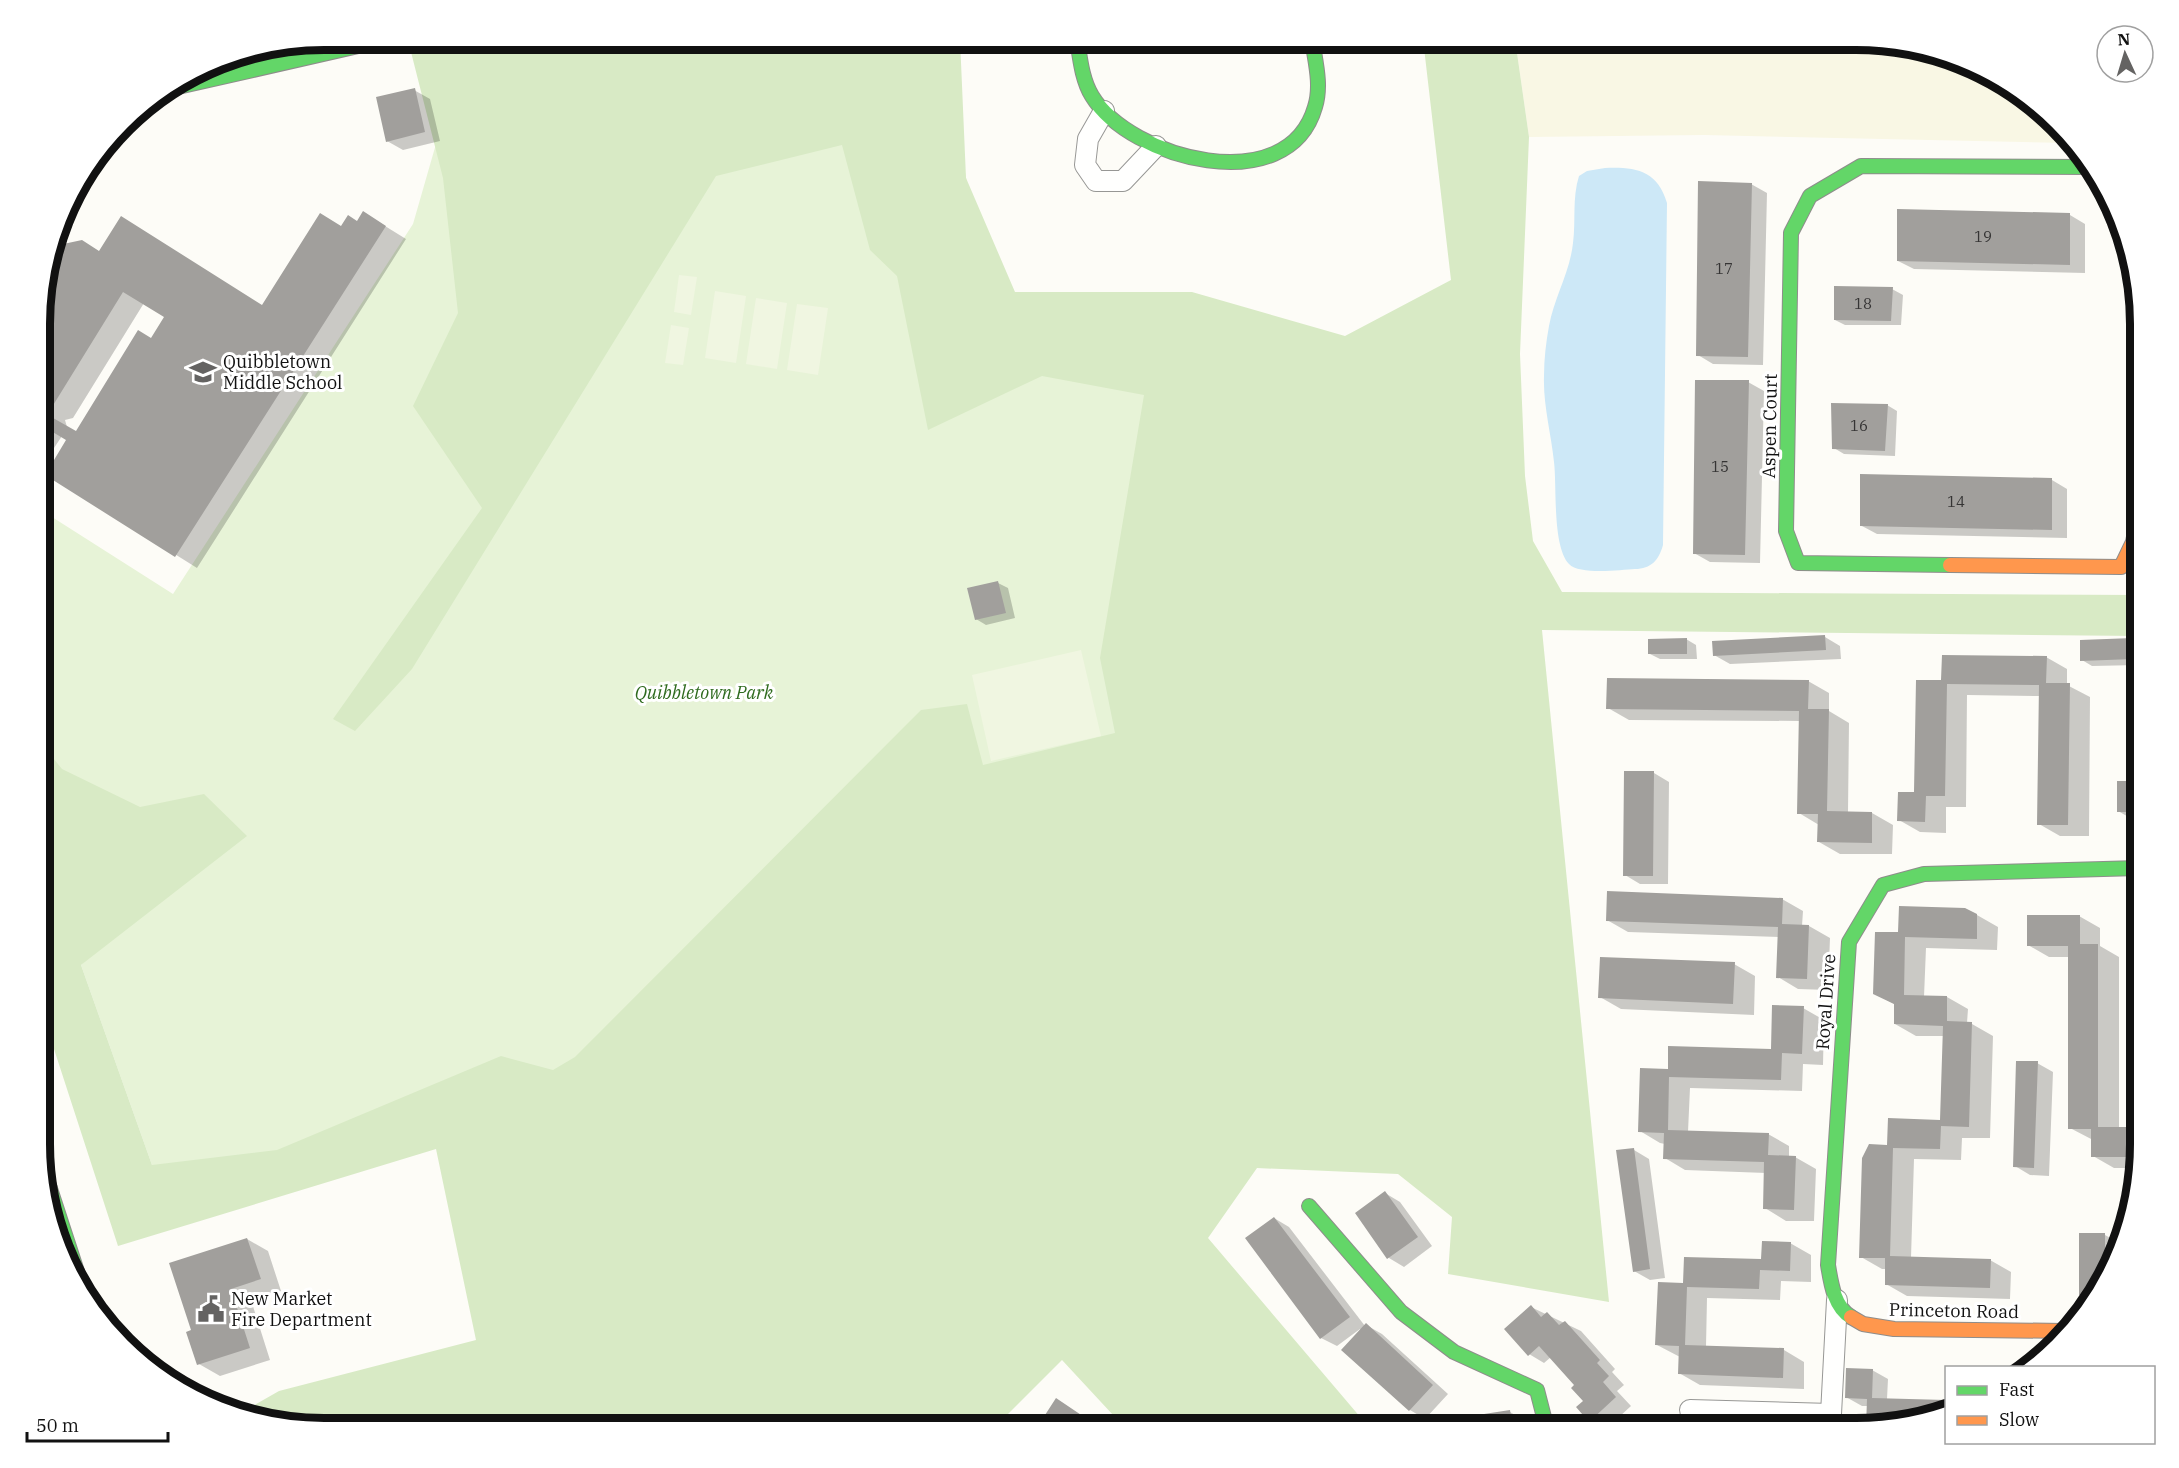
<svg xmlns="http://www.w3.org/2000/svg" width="2179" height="1468" font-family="'IBM Plex Serif',serif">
  <rect width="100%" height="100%" fill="#fdfcf7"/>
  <path fill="#f9f7e4" d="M1515,39L1874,40L1947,54L2028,98L2068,143L1704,135L1529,137Z"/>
  <path fill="#e7f3d7" d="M939,39L994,321L1472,346L1549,1127L480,1107L186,1194L152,1165L81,965L88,958L41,845V510L173,594L413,224L459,64Z"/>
  <path fill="#d8eac5" d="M467,39H960L966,178L1015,292H1192L1345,336L1451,280L1423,39H1515L1529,137L1520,354L1525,476L1533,541L1562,592L2139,595V636L1542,630L1609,1302L1448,1274L1452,1217L1398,1174L1257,1168L1208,1238L1367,1425L1363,1429H1126L1062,1360L993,1429L305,1428L237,1415L279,1391L476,1340L436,1149L118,1246L41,1009V743L62,769L140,807L204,794L247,836L81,965L152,1165L277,1150L501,1056L553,1070L575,1057L921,710L967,704L983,765L1115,733L1100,658L1144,395L1042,376L928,430L897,276L870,250L842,145L716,176L412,669L355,731L333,719L482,508L413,406L458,313L443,178L411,52Z"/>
  <path fill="#f0f6e1" d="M679,275L697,277L691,315L674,312Z
    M715,291L746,296L736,363L705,358Z
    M756,298L787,303L777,369L746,364Z
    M797,304L828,308L818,375L787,370Z
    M671,325L689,328L683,365L665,363Z
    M1081,650L1101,736L991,761L972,675Z"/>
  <path fill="#cde8f7" d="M1605,168C1636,167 1657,170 1667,203L1663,545C1659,560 1651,569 1635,569C1620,570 1579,575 1569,564C1552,546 1557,486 1554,462C1551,433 1543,405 1544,376C1544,359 1546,342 1549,326C1554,298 1570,272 1573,243C1576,221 1572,198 1579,176L1587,171Z"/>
  <path fill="#0003" fill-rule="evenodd" d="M414,90L430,99L440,141L403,150L387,141Z
    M1751,184L1767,193L1763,365L1713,364L1698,355Z
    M364,213L406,239L197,568L47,474L68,440L62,436L48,457L41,453V287L53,248L81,241L100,252L263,306L342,227L358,222ZM144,303L166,316L152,339L76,433L67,427L65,420L73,418Z
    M2070,215L2085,224V273L1914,269L1898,261Z
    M1892,289L1903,295L1901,325H1845L1835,320Z
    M1748,382L1764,391L1760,563L1710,562L1694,553Z
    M1887,405L1897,411L1895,456L1844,454L1834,448Z
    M2052,480L2067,489V538L1877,534L1862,526Z
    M998,583L1008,588L1015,618L986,625L976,619Z
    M1825,637L1840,646L1841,659L1730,664L1714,655Z
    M1686,639L1696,645L1697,659H1660L1650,654Z
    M2133,640L2139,644V665L2092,666L2082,660Z
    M2046,657L2067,669V685L2090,697L2089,836H2060L2039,824L2040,696L1967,695L1966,807H1946V833L1920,832L1899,820L1916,794L1943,682Z
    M1808,681L1829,693V711L1849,723L1848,813H1872L1893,825L1892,854H1840L1819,842V825L1799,813L1800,721L1629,720L1608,708Z
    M1654,773L1669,782L1668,884H1640L1625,875Z
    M2118,782H2139V823L2118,811Z
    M1782,899L1803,911L1802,926H1809L1830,938L1828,990L1798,989L1778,977L1779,937L1628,932L1607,920Z
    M1977,915L1998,927L1997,950L1926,948L1924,997H1947L1968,1009L1967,1023L1972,1024L1993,1036L1990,1138H1962L1961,1160L1914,1159L1911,1258L1990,1260L2011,1272L2010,1299L1907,1296L1886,1284V1269H1882L1861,1257L1888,1146L1942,1121L1944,1036H1916L1895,1024L1896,1005L1874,993L1899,934Z
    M2079,916L2100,928V946L2119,957V1129H2139L2138,1168H2114L2093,1156V1140L2070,1128V957H2049L2028,945Z
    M1734,964L1755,976L1754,1015L1621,1009L1600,997Z
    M1803,1008L1824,1020L1823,1065L1803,1064L1802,1091L1690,1088L1688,1132L1768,1134L1789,1146V1157H1795L1816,1169L1814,1221H1786L1765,1208L1766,1173L1685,1170L1665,1158V1144L1660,1143L1640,1131L1669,1070L1772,1051Z
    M2037,1063L2053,1072L2049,1176L2030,1175L2015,1166Z
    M1634,1150L1649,1159L1665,1278L1650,1280L1634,1271Z
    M1385,1193L1400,1202L1432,1246L1404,1267L1389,1258Z
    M1274,1218L1289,1227L1365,1326L1366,1325L1382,1334L1448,1394L1425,1419L1410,1410L1360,1329L1337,1346L1321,1338Z
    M2105,1235L2121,1244L2091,1300L2080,1294Z
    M247,1239L268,1251L281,1291L251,1300L270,1360L220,1376L199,1364L193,1331Z
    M1790,1243L1811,1255V1282L1781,1281L1780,1300L1707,1298L1706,1347L1784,1350L1804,1362V1389L1700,1385L1679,1373L1680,1357L1657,1345L1684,1284L1762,1261Z
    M1531,1307L1581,1331L1615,1369L1612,1372L1624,1385L1617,1391L1631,1406L1606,1429L1590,1421L1585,1401L1576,1385L1551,1357L1544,1363L1529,1354Z
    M1872,1370L1888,1379L1887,1399L1946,1401V1408L1868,1426V1406H1862L1846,1397Z
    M1510,1412L1525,1421L1526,1429H1436L1473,1423Z"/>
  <path fill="#a19f9c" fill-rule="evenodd" d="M415,88L425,132L386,142L376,97Z
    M1698,181L1752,183L1748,357L1696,356Z
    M1897,209L2070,213V265L1897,261Z
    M363,211L386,226L175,557L45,475L66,440L41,425V287L54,246L82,240L99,251L121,216L262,305L320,213L341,226L348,215L357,221ZM123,292L164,317L151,338L138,330L76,431L46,414L45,409L52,407Z
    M1834,286L1893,287L1891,321L1834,320Z
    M1695,380H1749L1745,555L1693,554Z
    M1831,403L1888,404L1885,451L1832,449Z
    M1860,474L2052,478V530L1860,526Z
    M998,581L1006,613L975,620L967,588Z
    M1825,635L1826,650L1713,656L1712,641Z
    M1687,638V654H1648V639Z
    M2133,638V659L2080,661V640Z
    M1942,655L2047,656L2046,683H2070L2068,825H2037L2039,685L1947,684L1945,796H1926L1925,822L1897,821L1898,792H1914L1916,680H1941Z
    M1607,678L1809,680L1808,709H1829L1827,811L1872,812V843L1817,842L1818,814H1797L1799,711L1606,709Z
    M1624,771H1654L1653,876H1623Z
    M2117,781H2139V812H2117Z
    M1607,891L1783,898L1782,924L1809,925L1807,979L1776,978L1778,927L1606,921Z
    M1899,906L1965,908L1977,914V939L1905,937L1904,995L1947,996V1021L1972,1022L1969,1127L1941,1126L1940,1149L1893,1148L1890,1256L1991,1259L1990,1288L1885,1285V1258H1859L1862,1158L1869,1144L1887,1145L1888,1118L1940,1120L1943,1026L1894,1024V1004L1873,994L1875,932H1898Z
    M2027,915H2080V944H2098V1127H2139V1157H2091V1129H2068V946H2027Z
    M1600,957L1735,962L1733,1004L1598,998Z
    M1772,1005L1804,1006L1802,1054L1782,1053L1781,1080L1669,1077L1668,1130L1769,1133L1768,1155L1796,1156L1794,1210L1763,1209L1764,1162L1663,1159L1664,1133L1638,1132L1640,1068L1668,1069V1046L1771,1049Z
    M2016,1061H2038L2034,1168L2013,1167Z
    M1634,1148L1650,1269L1633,1272L1616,1150Z
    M1385,1191L1418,1237L1387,1259L1355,1213Z
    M1274,1217L1350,1317L1320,1339L1245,1238Z
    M2079,1233H2105V1273L2094,1295H2079Z
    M247,1238L261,1279L231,1289L250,1348L197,1365L186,1332L191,1330L169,1263Z
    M1762,1241L1791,1242L1790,1271L1760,1270L1759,1289L1687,1287L1685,1345L1784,1348L1783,1378L1678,1374L1679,1346L1655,1345L1658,1282L1683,1283L1684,1257L1761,1259Z
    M1531,1305L1541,1317L1547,1312L1559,1325L1565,1321L1600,1360L1597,1363L1609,1376L1603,1382L1616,1397L1589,1422L1576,1407L1583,1401L1571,1388L1574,1385L1539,1346L1528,1356L1504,1329Z
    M1366,1323L1433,1385L1409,1411L1341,1350Z
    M1846,1368L1873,1369L1872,1398L1946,1400V1408L1866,1427L1867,1399L1845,1398Z
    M1056,1398L1102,1429H1036Z
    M1510,1410L1513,1429H1435L1472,1422L1471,1416Z"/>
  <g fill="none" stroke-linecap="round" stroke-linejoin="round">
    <defs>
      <path id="street" d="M1104,111L1088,139L1085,165L1096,181H1123L1156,146
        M1690,1410L1831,1414L1837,1300"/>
      <path id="fast" d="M1077,39C1080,58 1082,80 1092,96C1130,159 1288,201 1315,107C1322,85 1315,61 1312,39
        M169,89L389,39
        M1950,565L1798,563L1786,531L1791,233L1810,196L1861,166L2089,167
        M41,1161L85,1296
        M1309,1206L1401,1312L1454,1352L1537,1390L1547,1429
        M1851,1317C1834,1307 1831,1283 1828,1265L1849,942L1883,885L1924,874L2139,868"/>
      <path id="slow" d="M1950,565L2121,567L2133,542L2139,511
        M1851,1317L1863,1324L1894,1329L2065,1331"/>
    </defs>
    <use href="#street" stroke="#979795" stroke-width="22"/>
    <use href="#fast" stroke="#8e8d8b" stroke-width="16"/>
    <use href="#slow" stroke="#8e8d8b" stroke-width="16"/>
    <use href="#street" stroke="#fffffe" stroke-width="20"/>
    <use href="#fast" stroke="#63d668" stroke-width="14"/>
    <use href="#slow" stroke="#ff974d" stroke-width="14"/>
  </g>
  <defs>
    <symbol id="school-bare" viewBox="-9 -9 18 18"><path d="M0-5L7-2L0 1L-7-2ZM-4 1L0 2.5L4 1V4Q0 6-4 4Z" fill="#646362" stroke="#fff" stroke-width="2.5" paint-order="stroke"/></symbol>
    <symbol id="civic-bare" viewBox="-9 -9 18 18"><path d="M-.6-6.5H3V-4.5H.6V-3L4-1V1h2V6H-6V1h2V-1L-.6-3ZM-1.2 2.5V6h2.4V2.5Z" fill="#646362" stroke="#fff" stroke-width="2.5" paint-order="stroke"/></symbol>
  </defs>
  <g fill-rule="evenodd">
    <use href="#school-bare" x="184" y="353" width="38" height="38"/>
    <use href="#civic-bare" x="192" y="1290" width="38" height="38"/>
  </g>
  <g text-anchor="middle" stroke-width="6" stroke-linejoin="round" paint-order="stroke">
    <g font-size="15" fill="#353434">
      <text x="1983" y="242">19</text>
      <text x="1724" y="274">17</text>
      <text x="1863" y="309">18</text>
      <text x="1859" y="431">16</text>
      <text x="1720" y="472">15</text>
      <text x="1956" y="507">14</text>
    </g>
    <g font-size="18" fill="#111" stroke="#fff" text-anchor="start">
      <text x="223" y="368">Quibbletown<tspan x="223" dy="21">Middle School</tspan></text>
      <text x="231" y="1305">New Market<tspan x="231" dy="21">Fire Department</tspan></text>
    </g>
    <g font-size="18" fill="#111" stroke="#fff">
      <text transform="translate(1770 426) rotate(-89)" y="6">Aspen Court</text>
      <text transform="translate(1826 1002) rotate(-86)" y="6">Royal Drive</text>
      <text transform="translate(1954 1311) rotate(1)" y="6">Princeton Road</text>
    </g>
    <g font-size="18" font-style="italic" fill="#2f6b1f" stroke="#fff">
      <text x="704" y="699">Quibbletown Park</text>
    </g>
  </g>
  <path d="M0 0H2179V1468H0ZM324 50H1856A274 274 0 0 1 2130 324V1144A274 274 0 0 1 1856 1418H324A274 274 0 0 1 50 1144V324A274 274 0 0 1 324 50Z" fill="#fff" fill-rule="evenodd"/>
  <path fill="none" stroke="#111" stroke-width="8" d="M324 50H1856A274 274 0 0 1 2130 324V1144A274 274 0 0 1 1856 1418H324A274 274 0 0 1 50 1144V324A274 274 0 0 1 324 50Z"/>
  <rect x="1945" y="1366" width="210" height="78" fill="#ffffff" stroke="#a0a0a0" stroke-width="1.5"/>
  <rect x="1957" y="1386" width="30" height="9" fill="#63d668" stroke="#a0a0a0" stroke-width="1.5"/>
  <text x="1999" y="1396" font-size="18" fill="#111111">Fast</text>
  <rect x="1957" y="1416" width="30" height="9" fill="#ff974d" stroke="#a0a0a0" stroke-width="1.5"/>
  <text x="1999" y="1426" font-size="18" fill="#111111">Slow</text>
  <g transform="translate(2125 54) rotate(356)"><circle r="28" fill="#ffffff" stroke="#a0a0a0" stroke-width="1.5"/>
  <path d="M0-4.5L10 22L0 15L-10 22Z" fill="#646362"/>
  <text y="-9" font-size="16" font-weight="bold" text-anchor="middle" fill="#111111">N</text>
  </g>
  <path d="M27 1432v9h141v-9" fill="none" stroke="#111111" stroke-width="3"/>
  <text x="36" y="1432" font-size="18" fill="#111111" stroke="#ffffff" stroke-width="4.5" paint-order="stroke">50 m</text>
</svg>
